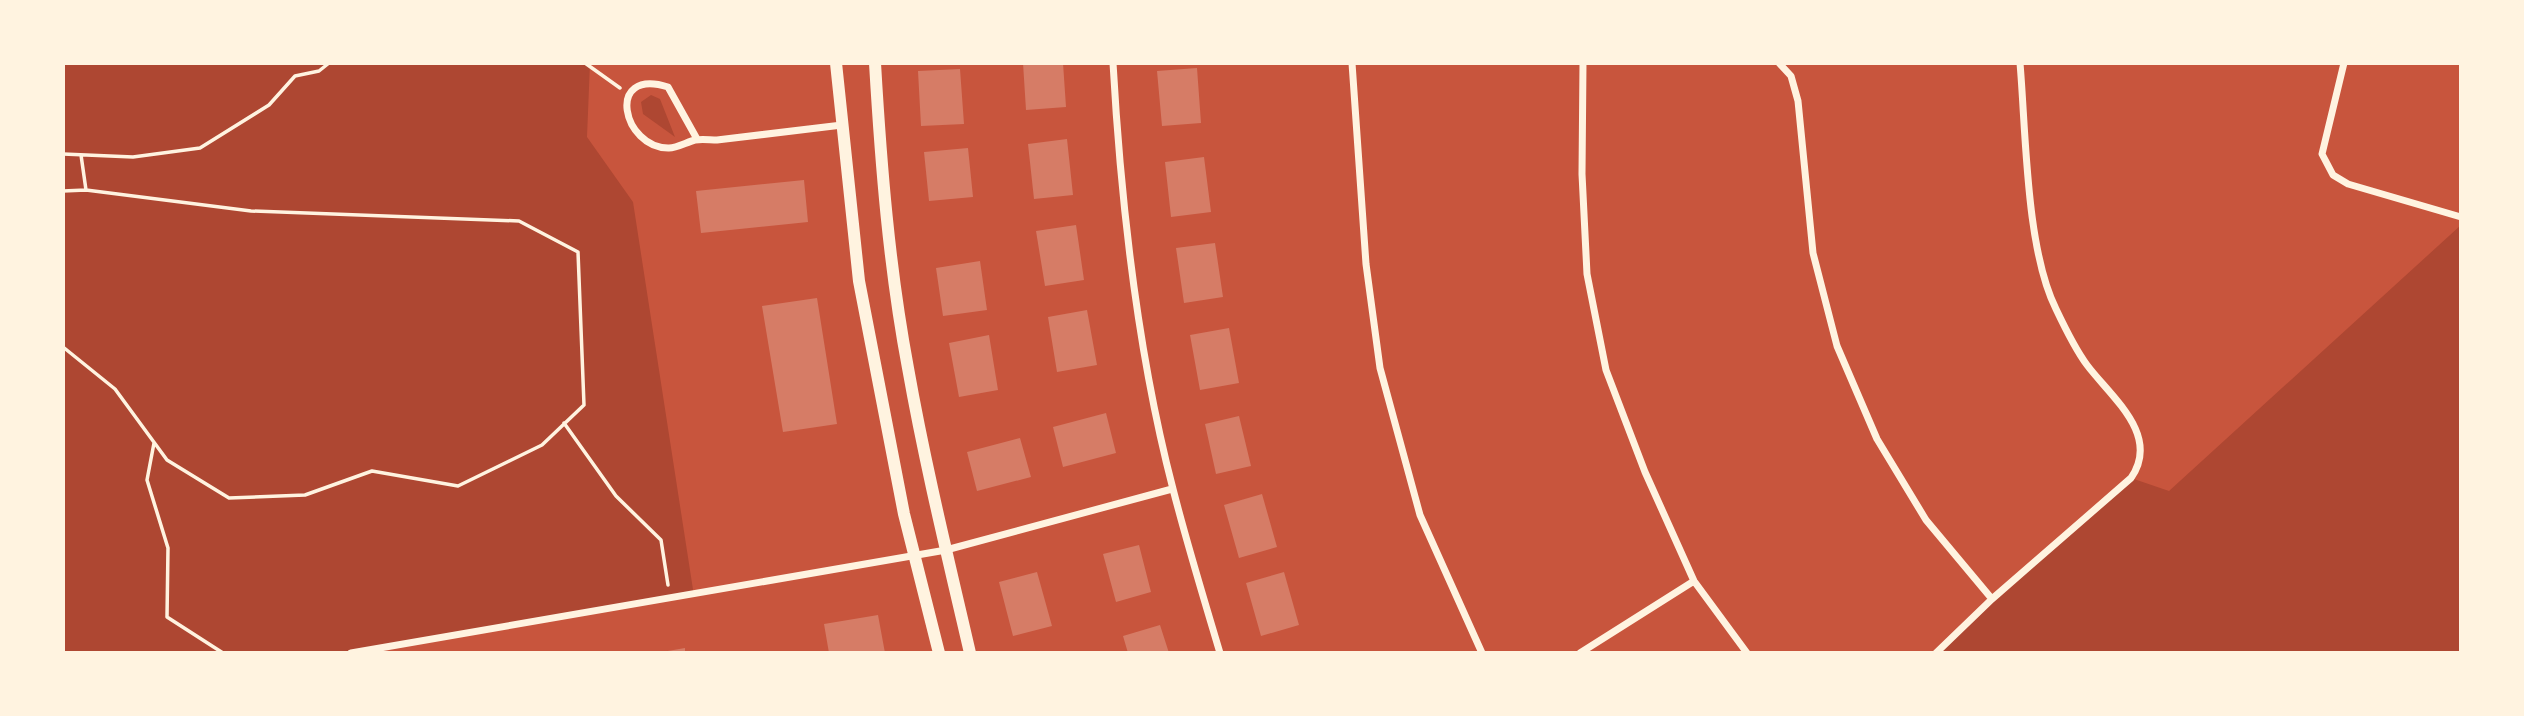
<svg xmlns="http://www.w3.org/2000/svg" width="2524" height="716" font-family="'Noto Sans',sans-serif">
  <rect width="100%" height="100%" fill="#c8553d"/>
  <path fill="#ae4732" d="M63,63H590L587,137L633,202L694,596L351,653H63Z
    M651,95L660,99L675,137L643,114L641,102Z
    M2461,225V653H1936L2131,478L2169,491Z"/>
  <path fill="#d67c66" d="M1023,63H1063L1066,107L1026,110Z
    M1197,68L1201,123L1162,126L1157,71Z
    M960,69L964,124L921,126L918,71Z
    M1067,139L1073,195L1034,199L1028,144Z
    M968,148L973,197L929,201L924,152Z
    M1204,157L1211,212L1171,217L1165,162Z
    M804,180L808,222L701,233L696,191Z
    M1076,225L1084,280L1045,286L1036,231Z
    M1215,243L1223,297L1184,303L1176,248Z
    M980,261L987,310L943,316L936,268Z
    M817,298L837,424L783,432L762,306Z
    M1087,310L1097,365L1057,372L1048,317Z
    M1229,328L1239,383L1200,390L1190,335Z
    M989,335L998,390L959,397L949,343Z
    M1106,413L1116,453L1063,467L1053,427Z
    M1239,416L1251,466L1216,474L1205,424Z
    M1020,438L1031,477L977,491L967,452Z
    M1262,494L1277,547L1239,558L1224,505Z
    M1139,545L1151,592L1116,602L1103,554Z
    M1037,572L1052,626L1013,636L999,582Z
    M1284,572L1299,625L1261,636L1246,583Z
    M878,615L885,653H829L824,624Z
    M1160,625L1169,653H1128L1123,636Z
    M685,648V653H662V652Z"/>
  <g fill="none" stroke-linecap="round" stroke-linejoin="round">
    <path stroke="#fff3e0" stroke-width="3.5" d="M585,63L620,88
      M63,154L133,157L200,148L269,105L295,76L319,71L329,63
      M81,155L86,190
      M63,191L86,190L251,211L519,221L578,252L584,405L542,445L458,486L372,471L305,495L229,498L167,460L115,389L63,347
      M564,423L616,496L661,540L668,585
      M154,443L147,480L168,548L167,617L223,653"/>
    <path stroke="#fff3e0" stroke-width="7" d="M1113,63C1121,205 1137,351 1173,489C1187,544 1204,599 1220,653
      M1352,63L1366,264L1380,368L1420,515L1482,653
      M1583,63L1582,174L1587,274L1606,370L1645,472L1694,581L1747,653
      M1779,63L1791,76L1798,101L1813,253L1837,346L1877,439L1926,520L1992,599
      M2344,63L2322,154L2333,175L2348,184L2461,217
      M697,139L668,87C604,67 623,149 669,148C677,148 687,142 695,140C702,139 710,140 717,140L842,125
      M351,653L946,550L1172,489
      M1580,653L1694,581
      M1936,653L1992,599L2131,478C2161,435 2111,397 2087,365C2075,349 2065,328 2056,309C2026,249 2026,133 2020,63"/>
    <path stroke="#fff3e0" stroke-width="12" d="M836,63L859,281L904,514L939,653
      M875,63C881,165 889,267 908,368C925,464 948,558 970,653"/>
  </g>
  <rect width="2524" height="716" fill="none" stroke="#fff3e0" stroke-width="130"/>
</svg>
